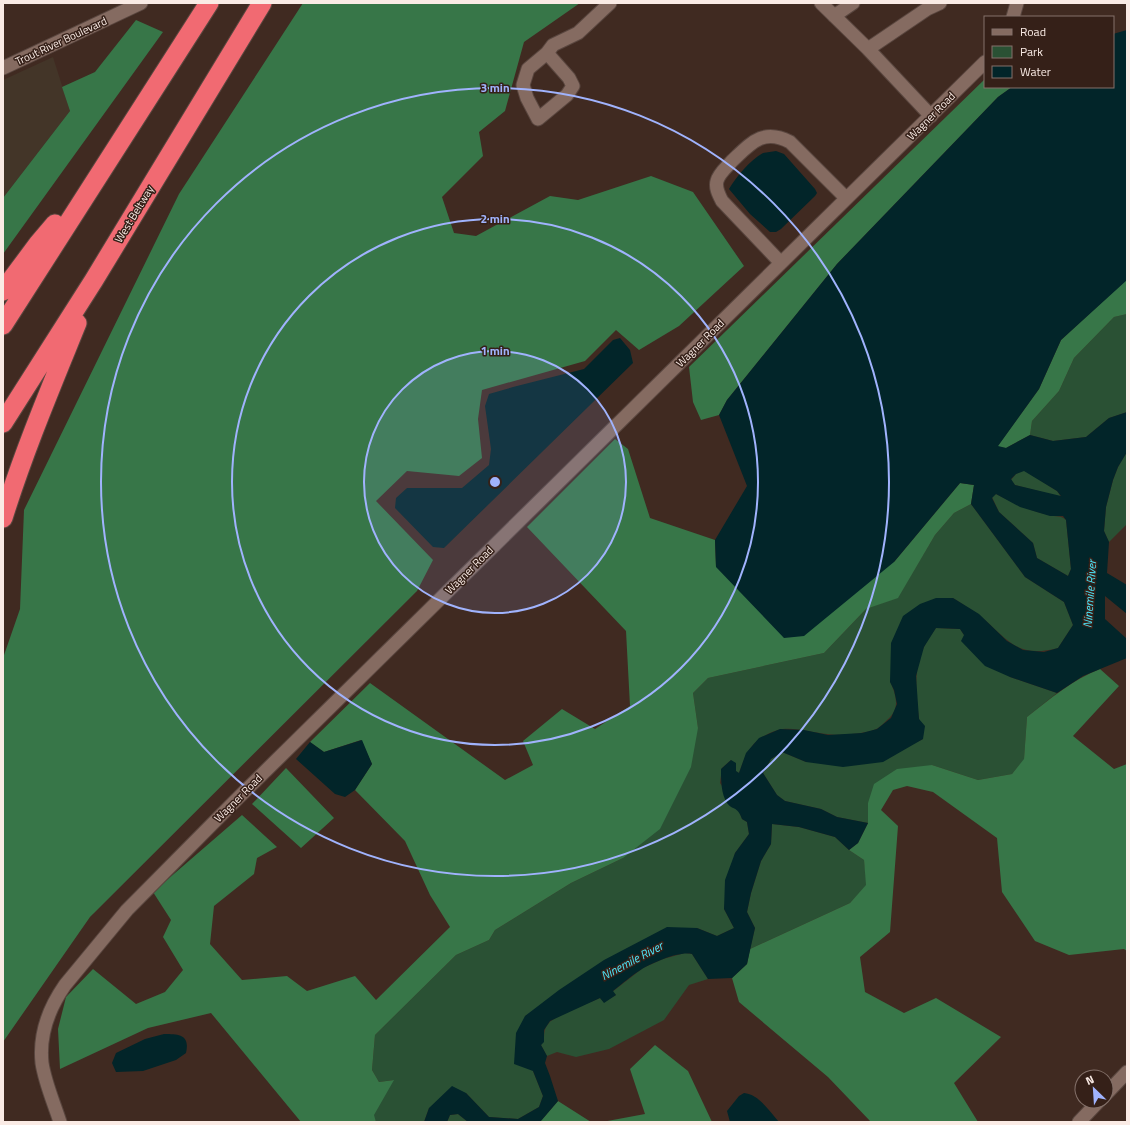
<svg xmlns="http://www.w3.org/2000/svg" width="1130" height="1125" font-family="'Titillium Web',sans-serif">
  <rect width="100%" height="100%" fill="#402a21"/>
  <path fill="#433528" d="M53,57L70,111L3,198V80Z"/>
  <path fill="#2a5134" d="M1127,314V412L1109,418L1086,437L1053,441L1030,435L1032,421L1059,391L1074,358L1114,317Z
    M1127,452V524L1109,542L1104,531L1106,507L1113,480L1118,467Z
    M1024,470L1057,491L1061,497L1015,485L1011,480L1016,474Z
    M996,494C1013,503 1030,511 1049,515C1056,517 1061,515 1066,520L1071,569L1068,576L1037,558L1033,543L999,512L992,497Z
    M971,504L1025,577L1064,602L1073,625L1058,648C1016,659 1008,639 979,615C971,609 962,604 953,598L890,681C896,695 901,709 887,720C884,723 881,726 878,728C869,734 837,736 827,734C813,733 792,726 778,730C753,738 747,750 739,773L735,771L731,760L722,768L720,783L739,811L742,819L747,822L749,834L735,853L724,909L734,928L717,936L697,928L525,1016L533,1071L543,1096L539,1107L518,1119L489,1117L466,1093L429,1108L424,1122H376L373,1115L393,1080L379,1082L372,1070L375,1035L456,955L489,940L495,930L571,883L623,858L698,728L693,693L708,678L824,653L866,609L898,597L935,535L954,513Z
    M936,628L960,629L964,635L1010,677L1057,693L1027,717L1024,760L1012,774L978,780L932,765L868,803V823L837,817L821,809L785,801L777,795L763,773L771,759L782,752L806,762L917,742L923,739C917,711 911,673 924,647C927,640 932,634 936,628Z
    M772,824L799,827L835,837L849,850L864,860L867,885L850,903L750,949L755,928L747,912L751,893L761,861L771,844Z
    M685,953L692,954L708,979L689,985L664,1020L609,1049L576,1057L557,1052L547,1056L541,1045C547,1037 541,1032 549,1023C553,1017 591,1002 600,998L604,1002L616,995L612,992L643,968L663,959Z
    M458,1114L468,1122H447L450,1115Z"/>
  <path fill="#377648" d="M303,3H580L524,42L505,111L479,132L483,156L442,197L454,233L476,236L550,196L578,200L651,176L693,192L744,266L679,326L639,350L616,330L585,361L482,390L478,419L482,458L459,476L407,471L376,501L433,560L417,591L90,917L3,1042V658L20,609L24,510L179,194Z
    M136,20L163,32L3,254V198L70,111L62,87L95,72Z
    M985,79V87H1012L998,97L837,264L727,400L719,415L701,420L693,402L689,367Z
    M1126,280H1127V314L1114,317L1074,358L1059,391L1032,421L1030,435L1006,448L997,447L1039,389L1061,340Z
    M615,439L628,449L650,518L715,540L716,567L894,562L960,483L974,485L971,504L954,513L935,535L898,598L866,609L824,653L708,678L693,693L698,728L691,767L660,829L623,858L571,883L495,930L489,940L456,955L375,1035L372,1070L379,1082L394,1080L374,1115L376,1122H301L211,1013L148,1028L60,1069L58,1029L66,997L93,969L136,1004L165,992L183,970L163,937L171,920L153,892L242,815L277,847L257,858L254,874L214,906L210,944L242,980L287,976L307,991L355,976L376,1000L450,927L430,895L405,841L355,790L372,764L361,740L324,752L310,742L370,683L505,780L533,765L523,741L562,709L595,729L630,706L626,631L527,527Z
    M1100,669L1119,686L1073,736L1114,769L1127,764V951L1124,949L1069,955L1035,941L1002,892L997,838L933,792L907,786L893,790L881,810L898,826L890,932L860,957L865,992L904,1013L936,998L1001,1037L954,1083L978,1122H871L828,1077L739,1002L732,978L747,964L750,949L850,903L866,885L864,860L849,850L858,843L868,823V803L874,784L897,769L932,765L978,780L1012,774L1024,759L1027,717C1050,699 1072,680 1100,669Z
    M286,768L334,818L301,848L252,804Z
    M655,1045L688,1071L712,1122H602L645,1114L630,1069Z
    M558,1101L591,1122H540Z"/>
  <path fill="#022529" fill-rule="evenodd" d="M1127,30V280L1061,340L1039,389L998,446L1006,448L1030,435L1053,441L1086,437L1109,418L1127,412V452L1118,467L1113,480L1106,507L1104,531L1109,542L1107,573L1127,585V614L1105,596V619L1127,639V658L1083,676L1057,693L1010,677L985,666L961,641L964,635L960,629L936,628L924,647L916,676L919,719L925,726L923,739L883,762L843,767L806,762L782,752L771,759L763,773L777,795L785,801L821,809L837,817L868,823L858,843L849,850L835,837L799,827L772,824L771,844L761,861L751,893L747,912L755,928L747,964L732,978L708,979L692,954C679,951 654,962 642,969C632,975 622,984 613,991L616,995L604,1003L600,998L550,1021L544,1030V1042L541,1045L547,1056L545,1063L550,1076L558,1101L540,1122H468L458,1114L450,1115L447,1122H424L429,1108L452,1086L466,1093L489,1117L518,1119L539,1107L543,1096L533,1071L514,1064L516,1033L525,1016L559,990L604,960L667,927L697,928L717,936L734,928L724,909L725,880L735,853L749,834L747,822L742,819C737,805 733,811 727,803C721,794 721,779 721,769L731,760L736,763V771L739,773L746,753L759,738L780,729L804,730L828,735L862,733L877,729L891,718L897,704L894,690L890,682L891,643L903,616L920,604L936,598H953L979,614L1007,641L1023,650L1044,652L1058,648L1073,625L1064,602L1025,577L971,504L974,485L960,483L894,562L804,636L784,638L716,567L715,540L747,486L719,415L727,400L837,264L998,97L1012,87H1113V34ZM1024,471L1057,491L1061,496L1015,485L1011,479L1016,474ZM996,494L1020,507L1050,516H1063L1066,520L1071,569L1068,576L1037,558L1033,543L999,512L992,498Z
    M776,151L784,154L815,189L817,193L815,196L781,229L776,232H770L750,214L729,189C737,176 749,161 763,153C767,152 772,152 776,151Z
    M620,338L630,350L633,363L444,548L433,547L395,508L396,498L407,488H462L489,465L491,449L485,406L489,394L513,387L584,369L613,340Z
    M362,740L372,764L355,790L345,797L335,794L296,759L310,742L324,752Z
    M164,1034C180,1034 190,1035 186,1053L176,1060L143,1071L116,1072L112,1063L116,1053L145,1039Z
    M744,1093C759,1094 770,1112 779,1122H730L727,1111L739,1096Z"/>
  <g fill="none" stroke-linecap="round" stroke-linejoin="round">
    <defs>
      <path id="minor" d="M821,3L868,49L931,116
        M834,16L853,3
        M1013,17L1017,3
        M868,49L927,9L940,3
        M547,53L569,78L573,86L567,95L538,119L527,98L523,85L528,69L547,53L553,45L578,33L610,3
        M3,68L141,3
        M781,263L722,201C719,195 715,188 717,181C719,173 727,167 732,161C751,143 763,128 790,142L846,198
        M1106,1094L1127,1072
        M60,1122C54,1103 45,1083 42,1063C39,1035 49,1008 65,985L127,910L237,799L985,62
        M1079,1122L1099,1101"/>
      <path id="highway" d="M3,291L38,244L55,224
        M3,325L209,3
        M3,423L94,280L262,3
        M3,518C24,451 51,387 77,323"/>
    </defs>
    <use href="#minor" stroke="#59463f" stroke-width="15"/>
    <use href="#highway" stroke="#59463f" stroke-width="21"/>
    <use href="#minor" stroke="#856b61" stroke-width="13"/>
    <use href="#highway" stroke="#f16a72" stroke-width="19"/>
  </g>
  <circle cx="495" cy="482" r="131" fill="#a0b3fd" fill-opacity=".12"/>
  <g fill="none" stroke="#a0b3fd" stroke-width="2">
    <circle cx="495" cy="482" r="131"/>
    <circle cx="495" cy="482" r="263"/>
    <circle cx="495" cy="482" r="394"/>
  </g>
  <g text-anchor="middle" stroke-width="3" stroke-linejoin="round" paint-order="stroke">
    <g font-size="11" fill="#faebe5" stroke="#352018">
      <text transform="translate(61 41) rotate(-25)" y="4">Trout River Boulevard</text>
      <text transform="translate(931 116) rotate(-45)" y="4">Wagner Road</text>
      <text transform="translate(134 214) rotate(-59)" y="4">West Beltway</text>
      <text transform="translate(700 343) rotate(-45)" y="4">Wagner Road</text>
      <text transform="translate(469 570) rotate(-45)" y="4">Wagner Road</text>
      <text transform="translate(238 798) rotate(-45)" y="4">Wagner Road</text>
    </g>
    <g font-size="12" font-style="italic" fill="#4ce6fa" stroke="#352018">
      <text transform="translate(1090 594) rotate(-86)" y="4">Ninemile River</text>
      <text transform="translate(632 961) rotate(-28)" y="4">Ninemile River</text>
    </g>
  </g>
  <circle cx="495" cy="482" r="6" fill="#a0b3fd" stroke="#352018" stroke-width="2"/>
  <g font-size="12" text-anchor="middle" font-weight="bold" fill="#a0b3fd" stroke="#352018" stroke-width="3" stroke-linejoin="round" paint-order="stroke">
    <text x="495" y="92">3 min</text>
    <text x="495" y="223">2 min</text>
    <text x="495" y="355">1 min</text>
  </g>
  <rect width="1130" height="1125" fill="none" stroke="#faebe5" stroke-width="8"/>
  <rect x="984" y="16" width="130" height="72" fill="#352018" stroke="#84716a"/>
  <rect x="992" y="29" width="20" height="6" fill="#856b61" stroke="#84716a"/>
  <text x="1020" y="36" font-size="12" fill="#faebe5">Road</text>
  <rect x="992" y="46" width="20" height="12" fill="#2a5134" stroke="#84716a"/>
  <text x="1020" y="56" font-size="12" fill="#faebe5">Park</text>
  <rect x="992" y="66" width="20" height="12" fill="#022529" stroke="#84716a"/>
  <text x="1020" y="76" font-size="12" fill="#faebe5">Water</text>
  <g transform="translate(1094 1089) rotate(335)"><circle r="19" fill="#352018" stroke="#84716a"/>
  <path d="M0-3L7 15L0 10L-7 15Z" fill="#a0b3fd"/>
  <text y="-6" font-size="11" font-weight="bold" text-anchor="middle" fill="#faebe5">N</text>
  </g>
</svg>
